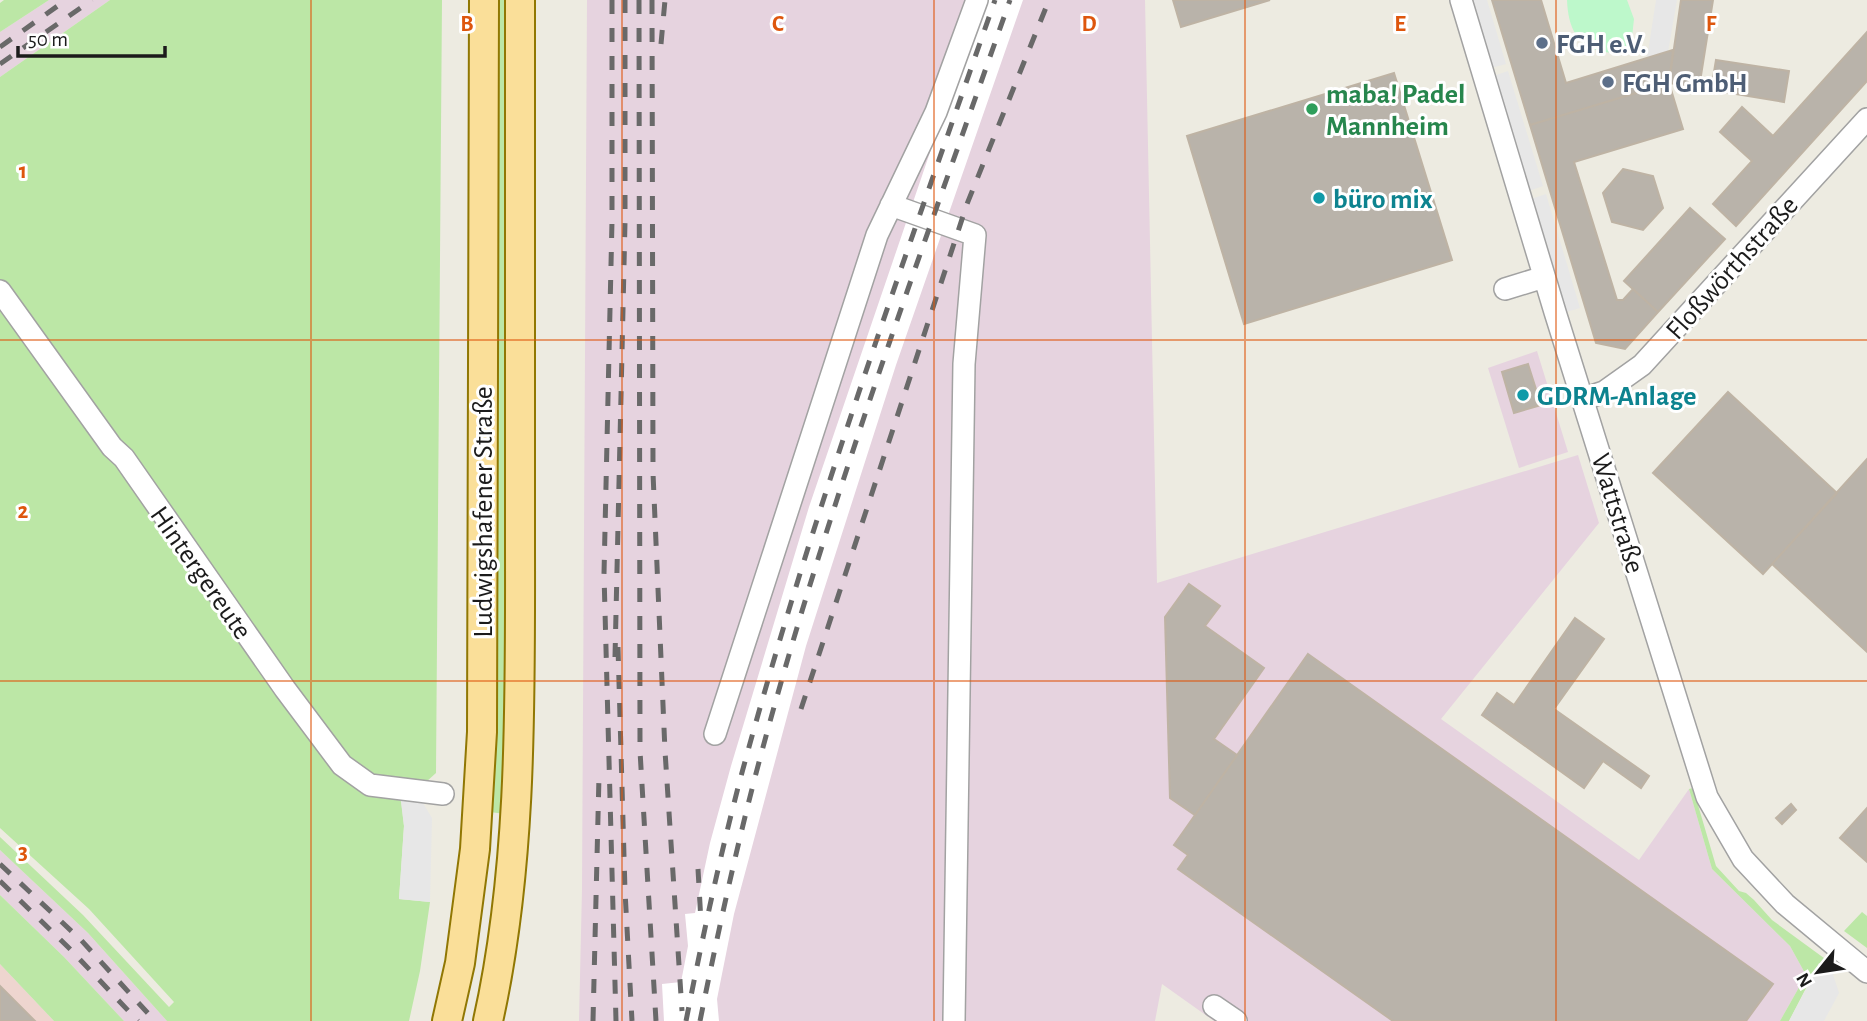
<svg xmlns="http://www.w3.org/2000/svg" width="1867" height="1021" font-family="'Alegreya Sans',sans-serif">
  <rect width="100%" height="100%" fill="#edebe1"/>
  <path fill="#eed5cf" d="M0,964L54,1021H0Z"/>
  <path fill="#e6d3df" d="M49,0H110L0,77V32Z
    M587,0H1145L1157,583L1578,455L1599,523L1441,719L1639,860L1689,789L1712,869L1790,946L1806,975L1780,1021H1214L1162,984L1155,1021H579L582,889Z
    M1537,351L1568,452L1519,468L1488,368Z
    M0,850L88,933L167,1021H124L64,957L0,895Z"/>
  <path fill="#bce7a6" d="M4,0H49L0,32V3Z
    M110,0H442L436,773L426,782H399L404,826L399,899L430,902L420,971L409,1021H167L88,933L0,850V837L83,915L169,1007L174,1002L89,909L0,828V77Z
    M494,0H508L507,633L505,814L490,812Z
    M1693,788L1716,866L1739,891L1746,893L1754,900L1772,920L1828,961L1832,971L1819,963L1789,1021H1780L1806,975L1790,946L1712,869L1689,789Z
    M0,895L64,957L124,1021H54L0,964Z
    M1862,912L1867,916V948L1844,931Z"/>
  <path fill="#bdf8cb" d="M1567,0H1627L1634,19L1631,46C1624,52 1615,54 1605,52C1577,48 1568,27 1567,0Z"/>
  <path fill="#e7e7e7" d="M1470,0H1487L1506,64L1491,68Z
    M1656,0H1677L1668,52L1647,58Z
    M1508,71L1543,186L1529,191L1493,76Z
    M1546,194L1580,308L1566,312L1531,199Z
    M400,794L414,797L423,803L432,818L430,902L399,899L404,826Z
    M1820,963L1832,971L1839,993L1824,1021H1789Z"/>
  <path fill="#fff" d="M982,0H1023L896,365L806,646L734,914L717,999L719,1021H664L662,984L681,982L688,946L685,914L695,913L710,843L731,766L809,507Z"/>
  <path fill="#b9b3aa" stroke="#beb3a4" stroke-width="2" d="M1173,0H1270L1181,27Z
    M1492,0H1541L1566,83L1673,50L1669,83L1530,125Z
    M1681,0H1713L1699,88L1669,83Z
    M1867,32V81L1736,226L1713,204L1752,161L1720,132L1742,107L1773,136Z
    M1716,60L1789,71L1784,102L1711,90Z
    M1394,73L1452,260L1244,324L1187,136Z
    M1669,83L1683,129L1574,162L1617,300H1623L1633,289L1658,312L1625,349L1596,343L1530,125Z
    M1623,169L1653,176L1663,208L1643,230L1612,222L1603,193Z
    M1690,208L1725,239L1658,312L1624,281Z
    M1528,364L1541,405L1514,413L1502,372Z
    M1728,392L1837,493L1763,574L1653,473Z
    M1867,459V652L1772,564Z
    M1189,584L1220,606L1205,626L1264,668L1214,739L1237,755L1195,815L1170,798L1165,617Z
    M1575,618L1604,639L1554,709L1649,776L1641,788L1603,761L1584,788L1482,715L1497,693L1514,705Z
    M1308,654L1773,984L1746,1021H1393L1178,869L1188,855L1174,845Z
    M1791,804L1796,810L1782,824L1776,818Z
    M1867,808V862L1840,838Z
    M0,986L35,1021H0Z"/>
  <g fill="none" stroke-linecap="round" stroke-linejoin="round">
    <defs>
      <path id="minor" d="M1461,0L1555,312L1707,797L1743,859L1785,904L1867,972
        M891,205L975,235L964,364L954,1021
        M1505,289L1544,277
        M0,291L112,447L124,458L285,689L342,765L370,785L443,794
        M1583,399L1604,392L1642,365L1867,119
        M715,734L877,235L936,112L977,0
        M1214,1006L1236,1021"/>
      <path id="major" d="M447,1021L460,963L475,849L482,732L484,0
        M488,1021C523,864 520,696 520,535C520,357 520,178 520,0"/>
    </defs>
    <use href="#minor" stroke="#a2a2a2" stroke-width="24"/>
    <use href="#major" stroke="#907703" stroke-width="32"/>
    <use href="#minor" stroke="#fff" stroke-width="21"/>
    <use href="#major" stroke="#fadf99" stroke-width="28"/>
    <path stroke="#696969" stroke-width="5" stroke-dasharray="14 14" stroke-linecap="butt" d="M612,0V221L604,574L616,1021
      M639,0L640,751L656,1021
      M652,0L653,473L665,751L682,1011
      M661,44L665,0
      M0,47L66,0
      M0,64L92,0
      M618,647L625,891L632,1021
      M615,657L625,222V0
      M801,709L967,204L1049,0
      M0,864L81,940L155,1021
      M698,869L701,922
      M0,881L71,950L138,1021
      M593,1021L599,776
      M686,1021C702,940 719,860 740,780C811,516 905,258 995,0
      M700,1021C716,942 733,863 753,785C822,519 919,259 1010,0"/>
  </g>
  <path fill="none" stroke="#de560d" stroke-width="2" stroke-opacity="0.55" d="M311,0V1021M622,0V1021M934,0V1021M1245,0V1021M1556,0V1021M0,340H1867M0,681H1867"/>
  <g fill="#5c6f8a" stroke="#fff" stroke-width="2.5">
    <circle cx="1542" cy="43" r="7"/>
    <circle cx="1608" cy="82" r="7"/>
  </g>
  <circle fill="#2e9e5b" stroke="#fff" stroke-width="2.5" cx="1312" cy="109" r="7"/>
  <g fill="#0f9aa8" stroke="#fff" stroke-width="2.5">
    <circle cx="1319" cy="198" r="7"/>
    <circle cx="1523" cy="395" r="7"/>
  </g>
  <g text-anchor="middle" stroke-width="6" stroke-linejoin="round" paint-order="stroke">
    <g font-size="28" font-weight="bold" fill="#4e5e75" stroke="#fff" text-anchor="start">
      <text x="1556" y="53">FGH e.V.</text>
      <text x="1622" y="92">FGH GmbH</text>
    </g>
    <g font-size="28" font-weight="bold" fill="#27864d" stroke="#fff" text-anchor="start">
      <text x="1326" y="103">maba! Padel<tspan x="1326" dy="32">Mannheim</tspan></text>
    </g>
    <g font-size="28" font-weight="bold" fill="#0d838f" stroke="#fff" text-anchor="start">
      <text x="1333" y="208">büro mix</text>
      <text x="1537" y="405">GDRM-Anlage</text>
    </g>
    <g font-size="28" fill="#1b1b1b" stroke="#fff">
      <text transform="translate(1731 267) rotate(-48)" y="10">Floßwörthstraße</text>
      <text transform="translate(482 512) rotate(-90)" y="10">Ludwigshafener Straße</text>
      <text transform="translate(1619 513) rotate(73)" y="10">Wattstraße</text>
      <text transform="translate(202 572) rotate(55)" y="10">Hintergereute</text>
    </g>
  </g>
  <g font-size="23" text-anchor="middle" font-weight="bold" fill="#de560d" stroke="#fff" stroke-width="6" stroke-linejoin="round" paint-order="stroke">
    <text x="467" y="31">B</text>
    <text x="778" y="31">C</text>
    <text x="1089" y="31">D</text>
    <text x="1400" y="31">E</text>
    <text x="1711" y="31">F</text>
    <text x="23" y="178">1</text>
    <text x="23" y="518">2</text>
    <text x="23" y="859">3</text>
  </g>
  <g transform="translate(1818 972) rotate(240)" stroke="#ffffff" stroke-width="5" paint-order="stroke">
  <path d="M0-5L12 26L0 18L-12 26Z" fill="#1b1b1b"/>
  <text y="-10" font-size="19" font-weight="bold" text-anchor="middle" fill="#1b1b1b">N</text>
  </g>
  <path d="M18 46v10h147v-10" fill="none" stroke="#1b1b1b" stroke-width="3.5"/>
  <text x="28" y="46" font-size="21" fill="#1b1b1b" stroke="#ffffff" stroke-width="5" paint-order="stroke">50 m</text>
</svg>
